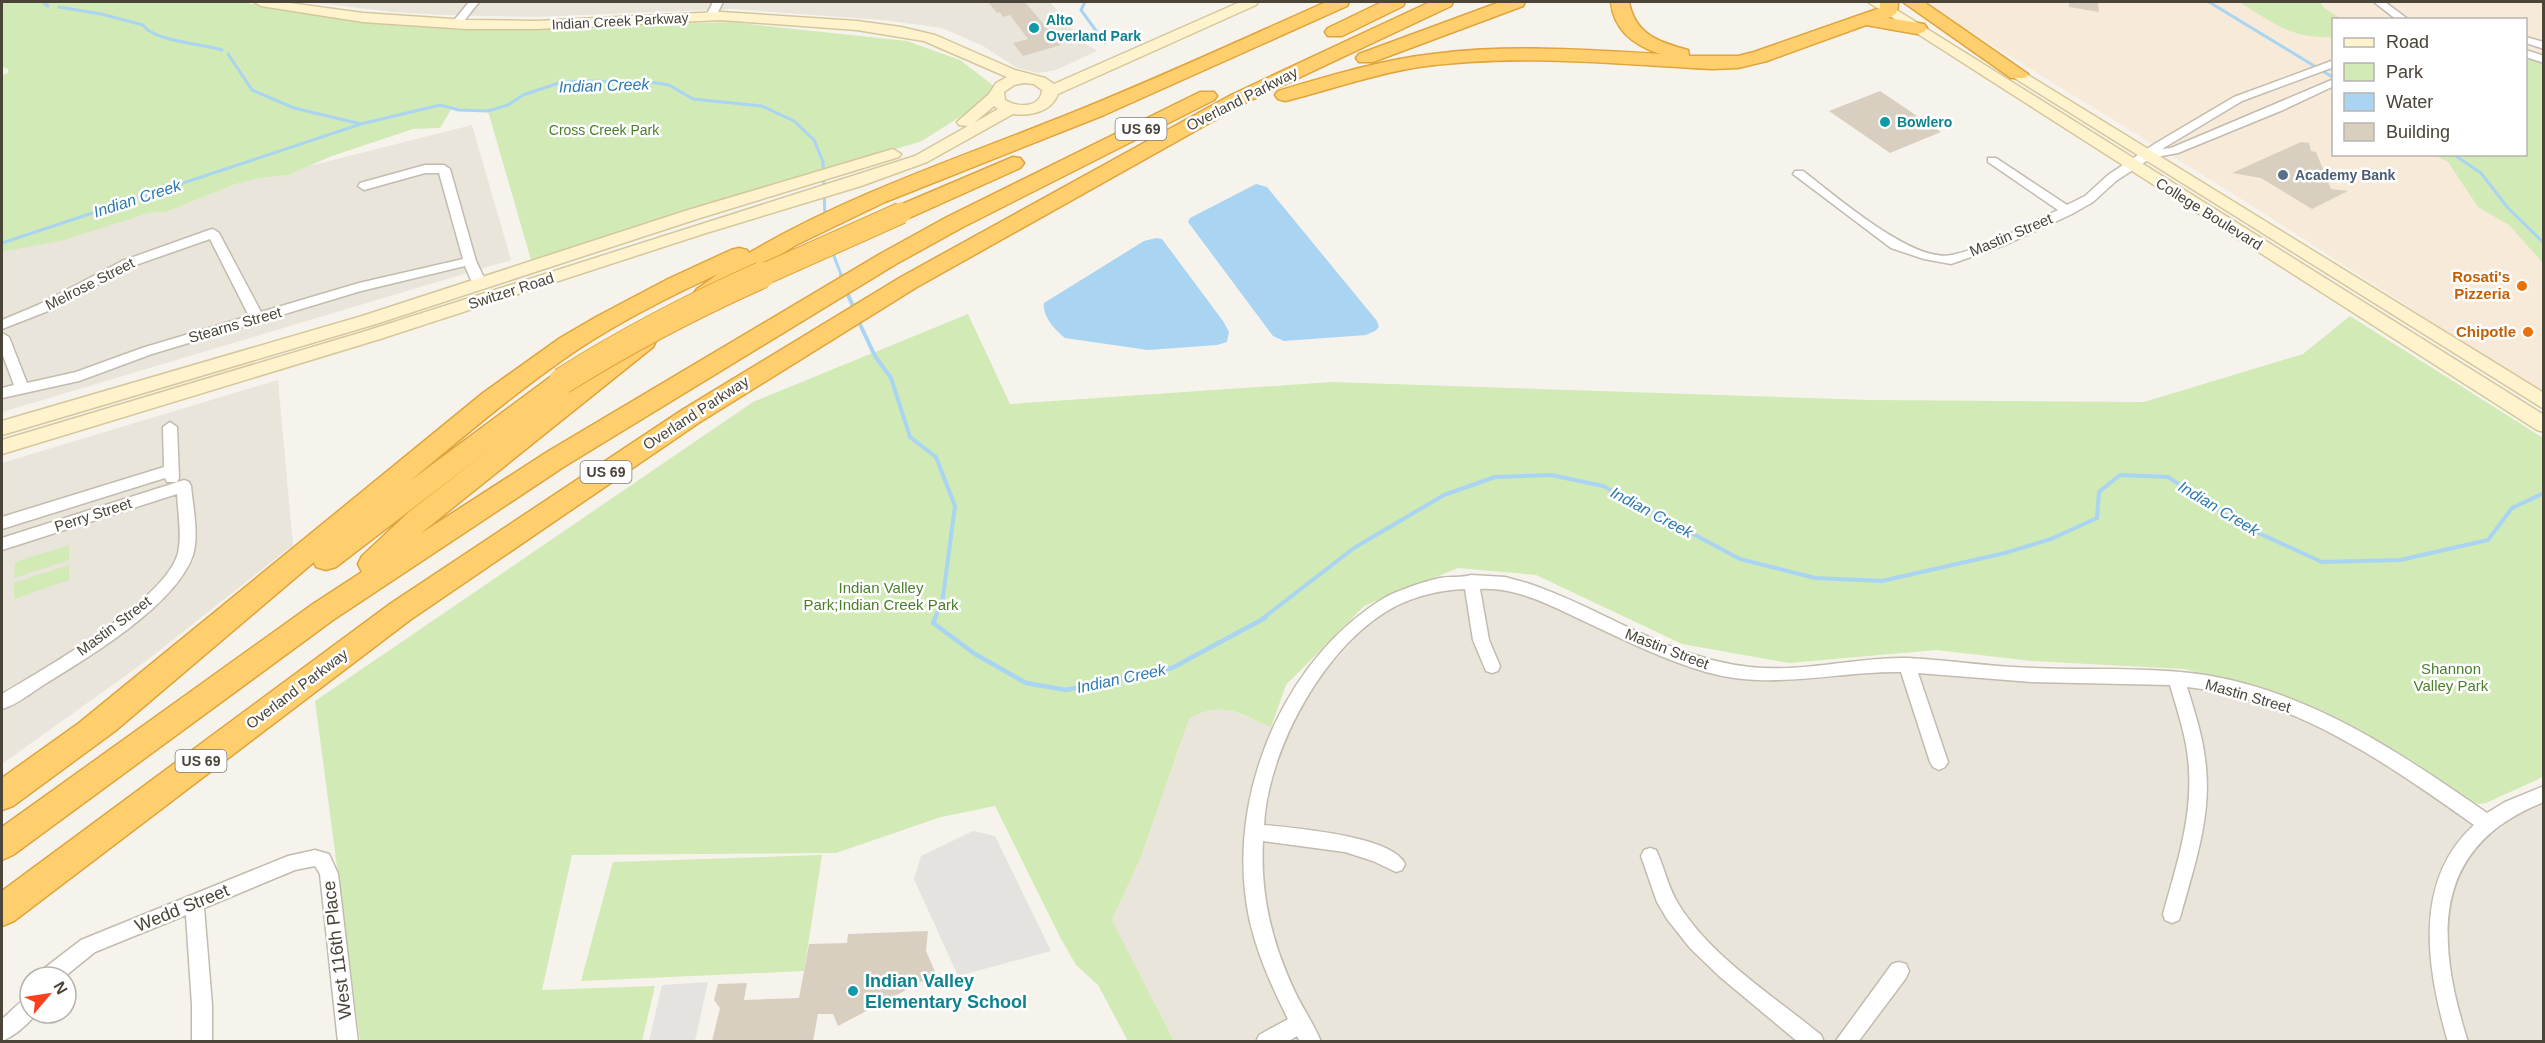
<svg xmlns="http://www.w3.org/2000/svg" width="2545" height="1043" font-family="Helvetica,sans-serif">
  <rect width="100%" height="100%" fill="#f6f3ec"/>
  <path fill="#eae5da" d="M311,2H1050L1083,42L1097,51L1056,70L1038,73L1017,68L983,46L942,28L883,20L733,9L535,17L445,15L392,12Z
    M472,125L511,260L2,412V252L64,239L149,213L166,212L236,184L260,178L288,175L309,166Z
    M278,380L293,545L146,661L2,764V463Z
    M1491,586L1523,593L1720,674L1742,679H1806L1883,670L2140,682L2227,692L2302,718L2344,736L2459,810L2492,835L2515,817L2543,804V1041H1174L1112,920L1141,857L1189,719L1204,709H1226L1286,732L1305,693L1375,617L1396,604L1434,589Z"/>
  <path fill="#f7ead8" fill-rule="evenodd" d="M1922,2H2543V394L2248,203ZM2334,20H2526V154H2334Z"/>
  <path fill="#d2eab5" d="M2,2H241L344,20L452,28L517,29L730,22L907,41L960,60L994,86L983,102L922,141L531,260L488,111L452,108L440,128L413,129L332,156L288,175L260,178L236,184L166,212L149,213L64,240L2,252V75L8,73V69L2,67Z
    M2239,2H2320L2324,8L2342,19L2334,20L2333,37C2291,39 2274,23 2239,2Z
    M2526,56L2543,63V263L2509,225L2478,207L2448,162L2434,155L2526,154Z
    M968,314L1010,404L1332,382L1871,400L2144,402L2303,354L2350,316L2543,438V777L2486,803L2478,804L2466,799L2414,762L2360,731L2315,709L2257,686L2184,669L2032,661L1936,650L1789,663L1682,644L1536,575L1458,568L1364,606L1286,685L1271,727C1239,714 1222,699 1189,719L1141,857L1112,920L1174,1041H1128L1098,985L1076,965L1060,937L995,806L941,817L836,853L572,855L542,990L655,986L642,1041H360L315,701L753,402Z
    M69,545V560L14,578L15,562Z
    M69,565V580L14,599V583Z
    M822,855L804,971L581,981L613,862Z"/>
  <path fill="#e5e3e0" d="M973,831L995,836L1051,951L958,976L914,879L921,856Z
    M708,982L695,1041H649L662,985Z"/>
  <path fill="#a9d4f2" d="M1256,184L1267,187L1377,321L1379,327L1375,331L1366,335L1284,341L1273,336L1188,222L1190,218Z
    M1156,238L1162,239L1223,321L1229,332L1227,342L1217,345L1148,350L1065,338C1055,330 1042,316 1044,303L1144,241Z"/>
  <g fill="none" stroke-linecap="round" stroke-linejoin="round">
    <path stroke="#a9d4f2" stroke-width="3" d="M43,2L48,6
      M1085,2L1081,10L1105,43
      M2209,2L2334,78
      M59,7L101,14L143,25C153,41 203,44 222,50
      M228,54L252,90L294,108L361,124
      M2453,154L2481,173L2508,208L2544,243
      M2,243L361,124L440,105L459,110L488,111L508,105L523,95L559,83L580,81L650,82L669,85L693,99L762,106L794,121L814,140L823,162L825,217
      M832,251L842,277"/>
    <path stroke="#a9d4f2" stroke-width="4" d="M841,275L843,280
      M846,290L855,311
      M857,318L875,356L891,378L910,437L936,457L955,506L943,597L935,619
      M1262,619L1354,548L1444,495L1495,477L1551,475L1603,486L1740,559L1815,578L1882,581L2005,553L2051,539L2097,518L2099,492L2120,475L2168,477L2243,526L2322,562L2400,560L2488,540L2512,508L2544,493"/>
    <path stroke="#a9d4f2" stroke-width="4.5" d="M935,618L933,623L975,654L1026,683L1066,690L1172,668L1265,618"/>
  </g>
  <path fill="#d8cfc1" d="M988,2H1025L1061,45L1023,56L1013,43L1028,39L1010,15L1003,17L1000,12L997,13Z
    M2069,2H2098L2099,12L2069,7Z
    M1880,91L1941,132L1890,153L1829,111Z
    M2301,142L2309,143L2311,151L2316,152L2331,189L2348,191L2312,209L2261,178L2232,173Z
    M928,931L926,951L936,974L838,1026L833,1014H818L813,1041H712L720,1008L714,1000L718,984L747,983L744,1000L799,998L809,944L847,943L848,934Z"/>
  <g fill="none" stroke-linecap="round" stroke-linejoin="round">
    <defs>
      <path id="street" d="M469,2H479L460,26H452L451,24Z
        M713,2H723L715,18L711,19L706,16Z
        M2374,2H2385L2409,20H2397Z
        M2526,37L2544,42V49L2526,43Z
        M2526,50L2544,56V63L2526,57Z
        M2334,60V67L2242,101L2162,149L2171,148L2334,79V86L2283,110L2178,153L2151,158L2116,181L2093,202L2072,214L2005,245L1951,264L1924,259L1891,248L1793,174L1795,171H1803C1835,195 1913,264 1952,255C1989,247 2024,226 2058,210L1988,162V158H1996L2067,205L2085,196L2108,175L2156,143L2234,97Z
        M425,165H444L450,169L476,261L487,284L486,287H476L470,278L465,266L361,291L152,354L79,381L2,398V388L14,385L2,353V333L9,337L27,383L76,372L142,348L249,316L210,239L130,267L48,311L2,329V320L38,305L122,261L209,230L213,229L219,233L261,312L359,283L463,259L439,173H425L364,190L358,186L360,183Z
        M170,422L177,427L179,478L177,482H167L165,478L2,529V517L164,467L163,427Z
        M184,480L189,482L191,486C193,507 199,535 193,555C176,605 89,657 45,684C32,692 17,705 2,709V694C44,669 166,600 178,553C182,535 178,512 177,494L2,550V538Z
        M1471,575L1505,577L1527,583C1603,608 1669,659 1750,667C1802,673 1855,657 1907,658C1949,660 1991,667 2034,668C2104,671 2177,664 2246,684C2335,708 2412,761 2487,813L2505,802L2544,786V802C2429,847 2436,941 2468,1042H2448C2427,970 2412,881 2474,825C2386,763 2297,699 2187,687C2195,713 2204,740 2206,768C2211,818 2194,867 2181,914L2179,920L2172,923L2165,920L2163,914C2176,867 2192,820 2189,770C2188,741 2178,713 2170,685L2032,682L1918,673L1948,762L1945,767L1939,770L1933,767L1930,762L1901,672C1835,671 1772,691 1706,672C1665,660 1626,641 1588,623C1553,607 1519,587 1480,589L1489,640L1500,666L1498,671L1492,673L1486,671L1473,640L1465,589C1441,590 1419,595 1398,605C1327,640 1268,748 1264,825C1293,828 1393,836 1405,864L1402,870L1396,872L1373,861L1345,852L1263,841C1260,895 1272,943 1295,992C1303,1009 1314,1024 1321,1042H1300L1297,1036L1287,1042H1256L1259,1035L1288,1019C1268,979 1249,936 1245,891C1233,781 1289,656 1384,598C1397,591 1425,581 1440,578C1450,576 1461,578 1471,575Z
        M1650,848L1656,850C1665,869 1668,888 1679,905C1711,957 1775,997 1821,1035L1824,1042H1798L1719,976L1690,948L1667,919L1657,902L1641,856L1644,850Z
        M315,850L329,854L338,874L358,1042H338L320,874L315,866L295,870L204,908L212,1005V1042H192V1005L186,915L95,952L64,977H39L42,970L81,940L288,856Z
        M1899,962L1906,964L1909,971L1906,978L1858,1042H1835L1892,964Z
        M30,996V1013H37C28,1024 15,1036 2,1041V1019C11,1012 19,1001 30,996Z"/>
      <path id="secondary" d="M254,2H282L363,13L467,20L536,21L721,12L857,21L901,27L935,35L1015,70L1045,78L1054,84L1240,2H1258L1256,5L1058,94C1051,112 1031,116 1013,114L927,162L861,186L706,233L380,339L2,454V440L366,331L915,156L968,126L959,125L957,122L989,94L996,83L1007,77L924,41L857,30L721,20L536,29H467L363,22L261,6ZM1024,83L1034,84L1042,90C1041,108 1018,108 1005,100L1004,92L1014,85ZM994,106L998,109L974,123Z
        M1868,2H1884L2544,415V432L2537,430Z
        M2002,59L2544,393V409L1997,67L1994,64Z
        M893,149L901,154L899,157L700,218L376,324L2,435V421L362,316L688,210Z"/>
      <path id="highway" d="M1326,2H1349L1347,6L1104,115L885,202L796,245L754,271L713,299L705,302L697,299L693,294L697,289L718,274C670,296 621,321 577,350C518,390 464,436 410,481L553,375L562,372L571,375L574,381L572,385L635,335L644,333L653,335L656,341L653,347L420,534L547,452L880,254L947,217L1200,92H1214L1217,96L1214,100L963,227L896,264L565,466L333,620L13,855L2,860V827L313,604L362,572L358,564L362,556L409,512L490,449L336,567L326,570L316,567L314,562L115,731L13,806L2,810V778L79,723L483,393L560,338L596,317L668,279L731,250L739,248L747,250L749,253C846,196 951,161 1054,120C1146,84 1236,42 1326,2Z
        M1382,2H1405L1403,6L1342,36H1328L1325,32L1328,28Z
        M1430,2H1453L1451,6L1245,103L917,287L700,422L410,620L14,921L2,926V891L390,604L682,410L901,277L1231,95Z
        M1500,2H1525L1523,6L1373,62H1359L1356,58L1359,54Z
        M1611,2H1629C1635,34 1658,42 1688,50L1689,56H1738L1754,52L1880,8V2H1898C1898,12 1897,14 1888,18L1924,24L1927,28L1924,32L1917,34L1866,25L1767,61L1738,68L1712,69C1615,64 1516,53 1419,67C1373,74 1330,90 1285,101L1278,99L1275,95L1278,91C1329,76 1380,60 1433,54C1508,44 1585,50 1661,54C1635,46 1614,31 1611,2Z
        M1903,2H1924L2028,74L2025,78H2011Z
        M1013,157L1020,158L1024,163L1020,168L909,218L901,220L893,218L890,213L893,208Z"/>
    </defs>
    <use href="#street" stroke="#c2bbae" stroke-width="3"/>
    <use href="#secondary" stroke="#d6c79b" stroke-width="3"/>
    <use href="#highway" stroke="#e0a43c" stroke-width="3"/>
    <use href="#street" fill="#fff" fill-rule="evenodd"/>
    <use href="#secondary" fill="#fff3cd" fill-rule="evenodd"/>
    <use href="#highway" fill="#ffcf6e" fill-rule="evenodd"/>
    <defs>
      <path id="highway-bridge-far1" d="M758,277L901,213"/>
      <path id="highway-bridge" d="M562,381C626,341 692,306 762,275"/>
    </defs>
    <use href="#highway-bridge-far1" stroke="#e0a43c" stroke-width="23" stroke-linecap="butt"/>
    <use href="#highway-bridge" stroke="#e0a43c" stroke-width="28" stroke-linecap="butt"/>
    <use href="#highway-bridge-far1" stroke="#ffcf6e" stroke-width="21"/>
    <use href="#highway-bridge" stroke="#ffcf6e" stroke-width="26"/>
  </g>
  <g fill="#0f9aa8" stroke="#fff" stroke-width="2">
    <circle cx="1034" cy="28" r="6"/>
    <circle cx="1885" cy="122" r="6"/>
    <circle cx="853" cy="991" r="6"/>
  </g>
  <circle fill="#5c6f8a" stroke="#fff" stroke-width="2" cx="2283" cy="175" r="6"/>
  <g fill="#e8710a" stroke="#fff" stroke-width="2">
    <circle cx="2522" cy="286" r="6"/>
    <circle cx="2528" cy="332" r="6"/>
  </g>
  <g text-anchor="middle" stroke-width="5" stroke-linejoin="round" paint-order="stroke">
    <g font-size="14" font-weight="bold" fill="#0d838f" stroke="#fff" text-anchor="start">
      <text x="1046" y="25">Alto<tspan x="1046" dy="16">Overland Park</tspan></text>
      <text x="1897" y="127">Bowlero</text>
    </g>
    <g font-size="14" fill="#4b4439" stroke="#fff">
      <text transform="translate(620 21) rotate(-3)" y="5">Indian Creek Parkway</text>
    </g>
    <g fill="#fff" stroke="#817c74" stroke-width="1.5">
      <rect x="1115.5" y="118" width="51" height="22" rx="4.5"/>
      <rect x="580.5" y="461" width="51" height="22" rx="4.5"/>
      <rect x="175.5" y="750" width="51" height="22" rx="4.5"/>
    </g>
    <g font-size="14" font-weight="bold" fill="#4b4439">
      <text x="1141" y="134">US 69</text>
      <text x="606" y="477">US 69</text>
      <text x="201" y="766">US 69</text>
    </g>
    <g font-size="14" fill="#4a7f2a" stroke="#fff">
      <text x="604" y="135">Cross Creek Park</text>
    </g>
    <g font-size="14" font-weight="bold" fill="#4e5e75" stroke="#fff" text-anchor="start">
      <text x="2295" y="180">Academy Bank</text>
    </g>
    <g font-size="15" fill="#4b4439" stroke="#fff">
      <text transform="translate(1242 99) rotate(-27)" y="5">Overland Parkway</text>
      <text transform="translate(2209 214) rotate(32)" y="5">College Boulevard</text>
      <text transform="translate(2011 235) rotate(-23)" y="5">Mastin Street</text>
      <text transform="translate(90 284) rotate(-27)" y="5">Melrose Street</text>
      <text transform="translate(511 291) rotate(-18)" y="5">Switzer Road</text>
      <text transform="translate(235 325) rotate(-16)" y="5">Stearns Street</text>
      <text transform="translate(696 413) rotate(-33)" y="5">Overland Parkway</text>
      <text transform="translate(93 515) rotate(-18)" y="5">Perry Street</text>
      <text transform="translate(114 626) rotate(-37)" y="5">Mastin Street</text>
      <text transform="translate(1667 649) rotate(21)" y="5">Mastin Street</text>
      <text transform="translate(297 689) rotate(-37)" y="5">Overland Parkway</text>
      <text transform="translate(2248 696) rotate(16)" y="5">Mastin Street</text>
    </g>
    <g font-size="15" font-weight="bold" fill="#c56008" stroke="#fff" text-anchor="end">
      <text x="2510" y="282">Rosati's<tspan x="2510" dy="17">Pizzeria</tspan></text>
      <text x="2516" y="337">Chipotle</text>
    </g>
    <g font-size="15" fill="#4a7f2a" stroke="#fff">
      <text x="881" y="593">Indian Valley<tspan x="881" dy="17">Park;Indian Creek Park</tspan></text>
      <text x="2451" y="674">Shannon<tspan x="2451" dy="17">Valley Park</tspan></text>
    </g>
    <g font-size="16" font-style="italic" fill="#2e7ab2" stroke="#fff">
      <text transform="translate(604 85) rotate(-2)" y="6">Indian Creek</text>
      <text transform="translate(137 198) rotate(-18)" y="6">Indian Creek</text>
      <text transform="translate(2219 508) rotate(31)" y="6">Indian Creek</text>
      <text transform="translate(1652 512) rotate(28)" y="6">Indian Creek</text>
      <text transform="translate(1121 678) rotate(-12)" y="6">Indian Creek</text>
    </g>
    <g font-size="18" fill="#4b4439" stroke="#fff">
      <text transform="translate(182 908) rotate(-22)" y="6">Wedd Street</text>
      <text transform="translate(337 950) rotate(-97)" y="6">West 116th Place</text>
    </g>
    <g font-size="18" font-weight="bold" fill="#0d838f" stroke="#fff" text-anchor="start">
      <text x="865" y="987">Indian Valley<tspan x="865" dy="21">Elementary School</tspan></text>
    </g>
  </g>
  <rect width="2545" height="1043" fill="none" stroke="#4b4439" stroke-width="6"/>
  <rect x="2332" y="18" width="195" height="138" fill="#ffffff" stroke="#b7b4b0" stroke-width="1.5"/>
  <rect x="2344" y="38" width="30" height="9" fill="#fff3cd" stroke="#b7b4b0" stroke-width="1.5"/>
  <text x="2386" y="48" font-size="18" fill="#4b4439">Road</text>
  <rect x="2344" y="63" width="30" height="18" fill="#d2eab5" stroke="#b7b4b0" stroke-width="1.5"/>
  <text x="2386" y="78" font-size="18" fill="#4b4439">Park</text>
  <rect x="2344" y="93" width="30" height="18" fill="#a9d4f2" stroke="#b7b4b0" stroke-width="1.5"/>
  <text x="2386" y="108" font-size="18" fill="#4b4439">Water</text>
  <rect x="2344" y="123" width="30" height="18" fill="#d8cfc1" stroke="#b7b4b0" stroke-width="1.5"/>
  <text x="2386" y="138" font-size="18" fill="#4b4439">Building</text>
  <g transform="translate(48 995) rotate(61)"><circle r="28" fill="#ffffff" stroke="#b7b4b0" stroke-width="1.5"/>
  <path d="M0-4.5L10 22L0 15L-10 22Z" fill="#fc3f1d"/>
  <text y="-9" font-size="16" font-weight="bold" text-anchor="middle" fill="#4b4439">N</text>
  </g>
</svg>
